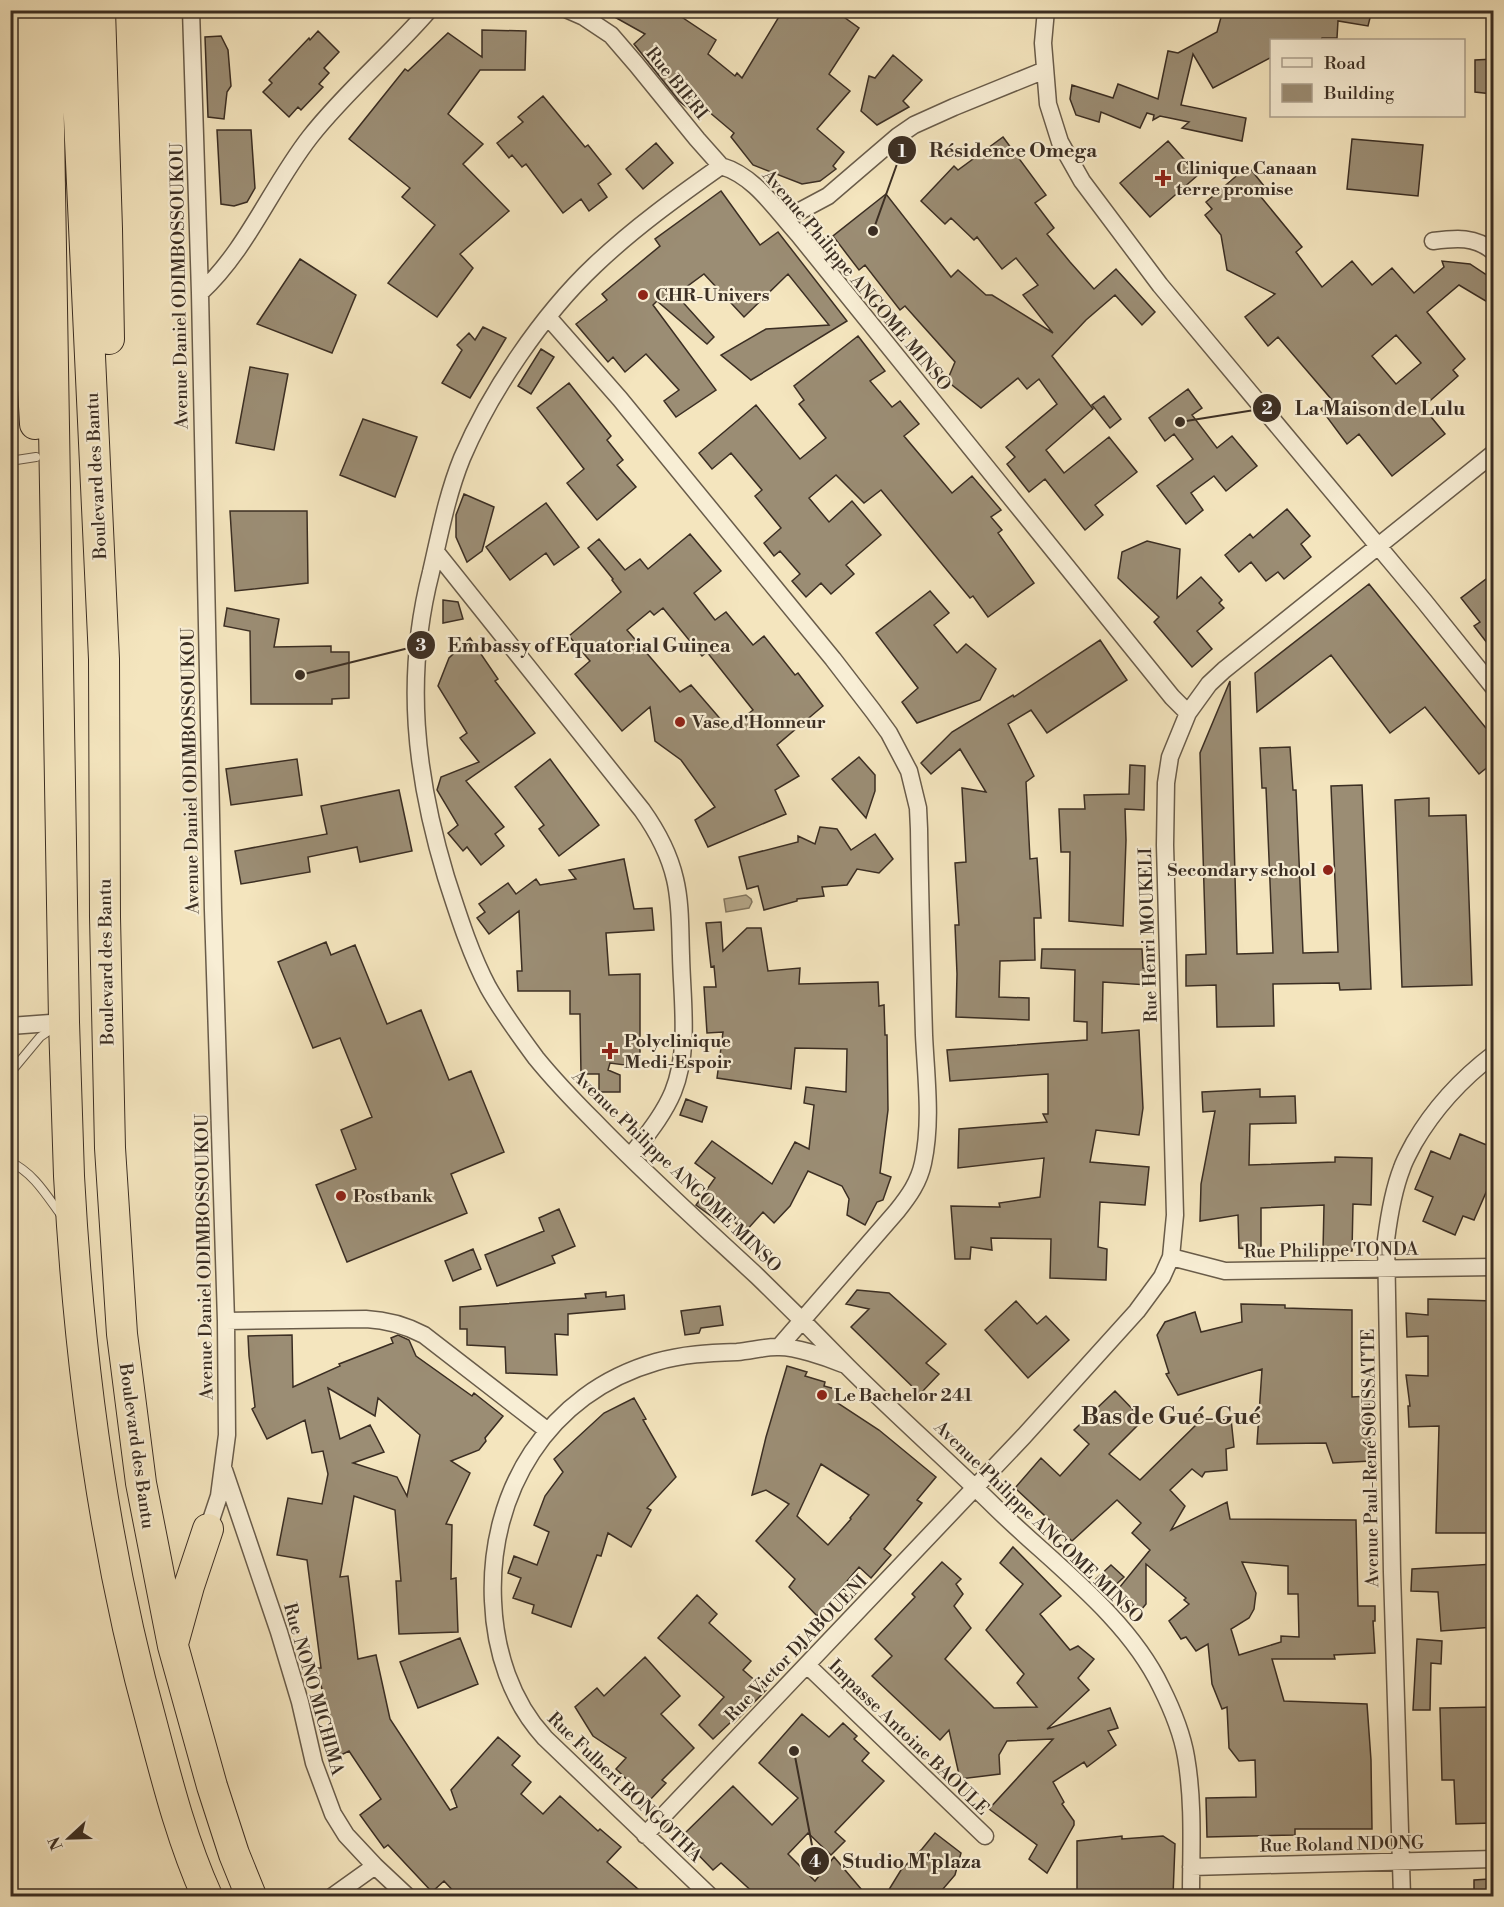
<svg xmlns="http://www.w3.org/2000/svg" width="1504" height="1907" font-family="'Libre Bodoni',serif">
  <rect width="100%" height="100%" fill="#f4e5be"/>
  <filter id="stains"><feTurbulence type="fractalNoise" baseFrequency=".00333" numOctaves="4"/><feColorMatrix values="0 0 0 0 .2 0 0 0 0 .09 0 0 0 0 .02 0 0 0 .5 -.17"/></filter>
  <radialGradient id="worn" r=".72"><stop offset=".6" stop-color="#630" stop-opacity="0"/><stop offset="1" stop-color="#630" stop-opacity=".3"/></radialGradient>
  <path fill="#b5a789" stroke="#847760" stroke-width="1.5" d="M746,895L751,899L752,902L749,908L726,912L724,899Z"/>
  <path fill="#9b8d74" stroke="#3b2e23" stroke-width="1.5" fill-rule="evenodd" d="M602,10H671L716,40L708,54L735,76L737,73L742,78L783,10H834L859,28L829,74L850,91L817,129L844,152L833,166L836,169L820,181L802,184L753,165L731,137L734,133L702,106L695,114L679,101L634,44L645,34Z
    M1223,10H1372L1368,26L1338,21L1337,38H1322L1321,40H1272V57L1213,88L1193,54L1181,105L1246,118L1242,141L1182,128L1189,122L1160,116L1153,120L1154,115L1147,113L1140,128L1101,112L1099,122L1076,115L1070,99L1072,85L1113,98L1118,84L1158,99L1168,51L1178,53L1217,32Z
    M482,30L526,31L525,70H480L448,114L483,144L463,164L509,211L460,254L473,268L437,317L388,283L435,225L402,197L410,188L349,139L405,69L408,71L448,33L482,57Z
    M318,31L339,52L324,68L329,73L319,84L323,87L301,110L298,107L289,117L263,92L272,83L269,80L309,38L310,40Z
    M221,36L228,50L231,86L227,92L224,119L208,117L205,37Z
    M893,55L922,80L903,101L909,107L877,125L861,111L869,76L875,78Z
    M1494,59L1492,94L1475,92V60Z
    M543,96L585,147L588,145L611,174L598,184L607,197L589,211L581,199L563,213L526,164L522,167L512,155L509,158L497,143L523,122L518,117Z
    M217,130H251L255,188L247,202L234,206L221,204Z
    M1003,137L1046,195L1035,203L1054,228L1047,234L1070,262L1094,289L1116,269L1155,312L1142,325L1115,295L1086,320L1052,356L1093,409L1046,450L1064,473L1109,437L1137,472L1095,505L1103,515L1085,530L1045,479L1029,492L1007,464L1015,457L1006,447L1057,404L1039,379L1027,389L1018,378L981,408L947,381L955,362L905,306L900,310L865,265L859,270L833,236L886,194L951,277L958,270L986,295H992L1053,333L1023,295L1038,285L1016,258L1002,269L977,237L974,240L951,218L945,224L921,201L954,166L958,170Z
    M1352,139L1423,145L1418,196L1347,189Z
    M1168,141L1198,175L1150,217L1120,183Z
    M656,143L673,163L643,189L626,169Z
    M1248,166L1268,191L1261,197L1302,247L1296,252L1322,287L1352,261L1372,285L1392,268L1414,293L1444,267L1442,261L1470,264L1494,280V306L1459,285L1427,312L1465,359L1453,370L1458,376L1423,407L1445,434L1392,476L1359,434L1347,444L1321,409L1332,400L1278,337L1268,346L1245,317L1275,294L1227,270L1221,235L1205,215L1212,209L1206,202ZM1396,335L1421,363L1396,384L1372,356Z
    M721,191L760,245L778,232L847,321L751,380L721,355L766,329L829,325L788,274L744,317L704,274L681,291L684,295L679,298L714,337L707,344L657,301L653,305L716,390L676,417L664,401L679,390L646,354L625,372L613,357L608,362L576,324L607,300L602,294L660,246L655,239Z
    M300,259L356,295L332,353L257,324Z
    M483,327L506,338L470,398L442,383L462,350L457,345L469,333L475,340Z
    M858,336L885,371L870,381L892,407L900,401L919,424L904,436L952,493L972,476L1001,510L991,517L1002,530L998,533L1034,583L988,617L973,596L970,598L881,490L864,503L836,475L809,498L829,522L852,501L881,535L846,565L854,574L831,594L821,583L806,597L792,581L800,574L780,551L774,556L764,543L781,528L755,496L762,490L731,453L712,469L699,453L756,405L800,459L826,438L799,404L804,400L794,386Z
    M541,349L554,357L531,394L518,386Z
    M250,367L288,374L274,450L236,443Z
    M569,383L611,436L607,440L623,460L617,465L636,487L597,520L567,483L584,469L537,408Z
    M1188,389L1202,408L1192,415L1217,448L1232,436L1257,466L1226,491L1214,476L1191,493L1203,510L1186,524L1157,486L1193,459L1174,434L1165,441L1149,418Z
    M1104,396L1121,419L1110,428L1092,405Z
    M363,419L417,437L395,497L340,475Z
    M464,494L494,507L482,551L467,562L456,537V515Z
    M546,503L579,547L554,565L546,553L510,580L486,547Z
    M1287,509L1310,536L1301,544L1311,557L1284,579L1278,572L1266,581L1251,562L1239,572L1225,555L1250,534L1253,538Z
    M230,511H307L308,583L235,591Z
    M690,534L721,571L694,593L715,620L726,612L753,645L764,636L795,675L798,673L823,706L777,745L799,776L775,790L786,814L708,847L695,820L715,807L681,760L655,741L650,707L622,731L575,674L590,661L569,636L621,592L612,580L613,579L588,548L599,539L625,570L640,559L648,569ZM663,608L702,656L707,652L753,710L729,729L691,685L680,692L627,630L650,611L654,615Z
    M1147,541L1180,549L1177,598L1201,577L1222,600L1219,603L1224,608L1197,631L1212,649L1192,667L1154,622L1159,617L1118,578L1122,552Z
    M1494,573V652L1474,626L1480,622L1461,598Z
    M1369,584L1494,738V762L1479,774L1425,707L1390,733L1331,655L1257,712L1255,673Z
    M930,591L949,613L934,625L957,653L966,644L996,669L980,700L917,723L902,702L918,688L876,633Z
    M443,600L458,602L463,619L443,623Z
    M227,608L279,619L274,647L331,646V652H349V698L332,699V704H251L250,631L224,626Z
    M470,638L498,679L495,681L535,733L466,781L504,827L495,834L504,846L481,865L467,847L463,851L448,833L458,825L437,790L441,777L479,762L460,738L467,733L438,686L449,658Z
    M1100,640L1127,680L1047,733L1031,710L1008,724L1034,776L1026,782L1030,859L1037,858L1041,918H1034L1035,960L1000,961L999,997L1029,998V1020L956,1017L957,974L955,925H959L955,863L966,862L962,788L986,792L960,749L931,774L921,763L952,732L1013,695L1014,697Z
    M1230,681L1237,954L1273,953L1266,788H1262L1260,748L1290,747L1293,790H1296L1303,953L1338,952L1331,786L1362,785L1371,989L1340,990L1339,983L1273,984L1274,1026L1217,1027L1216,985L1186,986V955L1206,954L1200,753Z
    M859,757L875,775V791L866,818L832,779Z
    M297,759L302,795L231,805L226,769Z
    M550,759L599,825L559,856L539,829L544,825L515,787Z
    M1130,765L1145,766L1144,810L1125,809L1126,840L1123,926L1069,921L1070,852H1061L1059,809H1085L1084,795L1129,794Z
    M399,790L412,851L360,862L357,847L308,857L310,872L241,884L235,851L327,834L321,806Z
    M1429,798V816L1466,815L1472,985L1402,987L1395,800Z
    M820,827L837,829L851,850L875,834L893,859L879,873L857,869L847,885L822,887L824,896L797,899V901L764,910L758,886L747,889L739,857L798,842V836L815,844Z
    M624,859L634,909L652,908L654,930L606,933L609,975L640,974V1067L610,1063L608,1070L620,1075V1092H599V1074H581L580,1014H570V991H518L517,971H522L519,911L489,934L477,918L485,912L479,904L508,883L516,894L536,879L540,885L576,879L569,870Z
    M721,922L723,951L747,928H761L768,971L800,968L799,984L878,982L879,1006L884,1005L885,1035H887L888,1110L880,1173L891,1177L883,1200L877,1202L865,1225L847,1215L849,1199L842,1186L808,1171L790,1206L774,1223L763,1212L745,1232L728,1216L722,1224L696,1205L715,1178L695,1163L712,1141L772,1184L795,1142L809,1149L814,1105L804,1103L806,1087L846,1092L847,1049L795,1048L791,1089L717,1078L723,1032L707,1033L704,987H716L714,966L711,967L706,923Z
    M326,942L331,955L355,945L387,1024L421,1010L449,1080L471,1071L504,1152L451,1174L467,1213L347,1262L316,1185L356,1169L341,1130L372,1117L340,1038L313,1048L278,962Z
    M1042,949H1142L1143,968L1149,969L1148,985L1103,982L1102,1033L1139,1030L1143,1108L1139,1135L1096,1130L1090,1162L1149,1167L1145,1205L1100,1202L1098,1247L1107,1249L1106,1280L1050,1278L1051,1239L991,1238L992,1250L971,1247L970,1259H955L951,1206L1000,1207L999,1203L1040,1197L1044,1158L958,1168L959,1129L1047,1122L1043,1114H1048V1074L950,1081L947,1050L1087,1040V1022L1074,1021L1075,970L1041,968Z
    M1260,1089V1097L1295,1096L1296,1123L1250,1124L1249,1165L1335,1162V1157L1372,1158L1371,1205L1353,1204L1352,1251H1323L1324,1205L1261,1208V1250L1239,1248L1238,1215L1200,1221L1201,1184L1215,1111L1203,1112L1202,1092Z
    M686,1099L707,1107L702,1122L680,1115Z
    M1460,1134L1494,1148V1174L1474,1220L1463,1216L1455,1235L1423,1221L1433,1197L1415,1189L1431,1151L1450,1159Z
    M559,1209L575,1246L552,1256L555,1263L497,1286L485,1255L544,1231L539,1218Z
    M473,1249L481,1269L453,1281L445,1261Z
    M857,1290L889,1293L946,1344L926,1363L939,1374L920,1394L851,1327L869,1309L846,1304Z
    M606,1292V1297L624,1295L625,1309L568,1314V1335L555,1334L557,1375L506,1373L505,1347L467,1345V1329H460V1307L586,1298L585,1294Z
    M1428,1299L1494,1301V1344H1490L1488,1378H1494V1533H1436L1439,1426L1409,1427L1408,1406H1410L1406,1375L1428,1376V1336L1407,1337L1406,1313L1428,1315Z
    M1016,1301L1037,1324L1046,1316L1069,1340L1028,1378L985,1330Z
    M1241,1304L1285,1305V1308L1352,1310V1397L1369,1396L1371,1461L1333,1463L1326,1443L1257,1444L1262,1369L1178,1395L1166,1374L1169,1373L1157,1335L1165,1322L1195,1312L1201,1332L1242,1322Z
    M720,1306L723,1325L701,1328L699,1333L685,1335L681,1311Z
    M292,1335L293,1387L340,1366L339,1364L393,1343L391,1338L398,1335L409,1340L416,1356L472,1396L474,1393L503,1416L485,1438L486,1441L479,1450L451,1461L470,1473L446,1524L452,1525L451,1579L456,1578L458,1632L399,1634L396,1581H401L395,1510L354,1496L340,1577L348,1576L358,1659L376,1655L390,1719L450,1810L457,1807L451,1790L498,1737L520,1756L512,1765L531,1782L521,1794L543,1814L560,1796L598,1831L600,1829L621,1847L607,1862L646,1896H458L444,1881L432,1892L388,1845L384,1848L360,1815L381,1799L349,1751L339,1756L322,1730L331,1728L317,1668H321L307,1560L277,1555L288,1498L322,1504L328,1474L323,1451L312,1453L305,1420L267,1439L252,1409L255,1407L249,1356L248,1336ZM328,1388L375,1416L378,1398L420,1435L407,1496L397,1477L353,1463L384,1452L370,1425L340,1439Z
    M787,1366L807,1372L805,1376L825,1382L824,1386L839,1390L836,1402L879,1430L936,1477L917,1500L922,1503L884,1549L891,1555L871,1578L859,1567L817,1616L789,1587L795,1579L756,1541L789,1504L766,1490L752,1495L766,1437ZM821,1464L869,1495L850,1518L851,1519L828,1545L797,1516Z
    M1115,1391L1143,1420L1109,1454L1140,1480L1199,1422L1231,1419L1234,1447L1226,1449L1227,1470L1205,1472L1202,1477L1192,1469L1170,1490L1185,1506L1171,1530L1227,1502L1230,1519L1356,1520L1358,1606H1375V1621H1373L1375,1653L1334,1655L1335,1659H1272L1284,1701L1367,1704L1371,1760L1372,1829H1295V1835L1207,1837L1206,1798L1256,1797L1255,1760L1239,1761L1229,1748L1227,1707L1222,1709L1212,1684L1208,1644L1196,1651L1186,1637L1181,1639L1169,1621L1189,1604L1184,1600L1186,1598L1146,1564V1604L1141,1610L1128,1608L1119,1588L1150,1550L1132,1533L1141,1523L1117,1500L1072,1541L1015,1488L1041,1458L1060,1476L1089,1444L1074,1430ZM1242,1562L1288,1566V1594H1298L1299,1637L1281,1636V1642L1239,1655L1231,1629L1249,1618L1254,1609L1256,1593Z
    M634,1398L646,1419L643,1420L676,1477L647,1508L651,1510L631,1547L608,1533L601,1556L597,1555L571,1627L532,1613L534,1605L513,1598L521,1578L508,1573L514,1556L537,1565L549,1532L534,1525L545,1496L563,1472L554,1459L604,1413Z
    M1013,1547L1061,1596L1040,1614L1070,1650L1078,1646L1094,1659L1078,1678L1089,1690L1047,1729L1110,1708L1118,1728L1108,1731L1116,1745L1087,1767L1084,1762L1053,1782L1064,1802L1062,1804L1074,1821V1825L1047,1873L1029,1859L1037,1845L989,1809L1053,1739L1007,1741L999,1755L1000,1774L960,1779L949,1730L940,1740L872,1676L892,1656L875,1639L915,1597L912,1594L942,1562L961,1579L956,1584L963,1594L954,1606L971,1628L945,1659L994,1708L1037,1707L1017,1683L1024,1674L986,1630L1023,1584L1000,1563Z
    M1494,1564V1627L1441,1631L1438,1592L1411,1591L1412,1569Z
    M1111,1565L1124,1577L1109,1591L1096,1579Z
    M697,1595L717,1614L709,1623L751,1661L743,1670L766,1690L734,1723L732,1721L713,1739L699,1725L724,1697L658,1638Z
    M460,1638L478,1684L418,1708L400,1662Z
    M1417,1639L1442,1641L1441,1664L1431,1663L1430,1710H1413Z
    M645,1657L680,1696L661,1714L694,1748L662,1780L666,1783L649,1801L616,1769L626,1758L593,1736L575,1707L597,1688L604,1696Z
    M1494,1707V1823L1456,1824L1454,1780H1442L1440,1708Z
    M802,1714L829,1737L843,1723L857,1736L854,1739L869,1753L862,1761L884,1781L835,1832L845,1841L831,1855L808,1833L788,1854L815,1881L834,1857L867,1896H757L721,1863L713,1870L681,1837L733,1786L772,1825L798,1798L759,1763Z
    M935,1833L961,1853L955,1875L937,1896H885L901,1870L922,1849Z
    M1122,1836V1839L1163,1836L1175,1844L1173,1896H1125L1077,1894V1841Z
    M1489,1879V1896H1474V1880Z"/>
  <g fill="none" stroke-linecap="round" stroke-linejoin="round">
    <defs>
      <path id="lane" d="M10,461L36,457
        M10,1073L40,1037L56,1026
        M10,1162C33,1172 47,1196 61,1215"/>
      <path id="street" d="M191,10L200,293L213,910L226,1321L227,1435L219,1496L208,1529
        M568,10L584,17L611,35L636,64L697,139L721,166
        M1046,10L1043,43L1048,104L1060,142L1082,181L1160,285L1424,601L1494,688
        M785,219L828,196L898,136L914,125L954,107L1045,70
        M1433,241C1456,238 1475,236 1494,252
        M200,293C247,250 271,187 310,137C346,91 391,54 429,10
        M548,317L620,399L833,659L873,711L889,733L909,771L918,808L919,829C920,898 922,967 924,1035C926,1078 932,1121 923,1163C919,1182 909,1196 897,1211L779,1347
        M436,552L642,810C657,831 669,853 675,879C681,904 680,931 681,956C682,1001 690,1050 673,1092C663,1116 645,1137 630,1157
        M1188,713L1172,697L798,234C775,209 755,176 721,166C677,197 634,228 595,265C542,315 490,392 462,458C447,495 440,533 431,572C404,677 415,774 446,877C458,914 470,953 488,987C502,1012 519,1035 536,1058C554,1080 574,1101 594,1121C646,1175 702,1225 757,1276C788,1306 818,1336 848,1367C896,1415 947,1460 995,1507C1051,1562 1127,1616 1161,1687C1172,1709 1182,1733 1186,1757C1194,1803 1191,1851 1191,1896
        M10,1026L64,1022
        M1171,1257L1225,1271L1494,1267
        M226,1321L366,1319C387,1320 405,1325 424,1335L548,1431
        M224,1470L279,1632L300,1702L314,1763L333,1814L346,1835L375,1866L407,1896
        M807,1665L985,1836
        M645,1835L1024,1436L1137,1311L1162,1277L1171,1257L1175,1215L1165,845L1166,783L1170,757L1188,713L1209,684L1224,670L1494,453
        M1191,1867L1494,1859
        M333,1896L375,1866
        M710,1896L545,1738C511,1701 495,1651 493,1601C488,1492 548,1393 656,1362C683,1354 709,1353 737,1352C750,1351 764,1347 777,1347C794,1346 826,1357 843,1364
        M1402,1896L1392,1572L1386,1240C1389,1216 1393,1191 1402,1168C1405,1159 1410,1151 1414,1143C1435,1107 1461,1079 1494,1054"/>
      <path id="highway" d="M20,10L19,70L23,103L29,318L35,424
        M47,10L64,1022C66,1073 67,1125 69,1176C79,1363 103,1548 153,1728C168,1785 183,1843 207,1896
        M74,10L104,659L105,917L110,1148L122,1334L141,1483L173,1646L212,1786L234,1854L251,1896
        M100,10L107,229L109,339
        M174,1640L189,1586L208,1529"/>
    </defs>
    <use href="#lane" stroke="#695c4a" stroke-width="10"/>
    <use href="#street" stroke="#695c4a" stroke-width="19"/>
    <use href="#highway" stroke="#3b2e23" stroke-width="32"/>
    <use href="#lane" stroke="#f8eed5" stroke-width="8"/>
    <use href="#street" stroke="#f8eed5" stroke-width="16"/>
    <use href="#highway" stroke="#f4e5be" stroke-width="30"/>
  </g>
  <g fill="#8f2418" stroke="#f8eed5" stroke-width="2">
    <path d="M1160 169h6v6h6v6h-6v6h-6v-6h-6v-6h6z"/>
    <circle cx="643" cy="295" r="6"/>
    <circle cx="680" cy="722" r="6"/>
    <circle cx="1328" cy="870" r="6"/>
    <path d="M607 1042h6v6h6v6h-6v6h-6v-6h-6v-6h6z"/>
    <circle cx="341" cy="1196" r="6"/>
    <circle cx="822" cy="1395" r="6"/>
  </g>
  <g text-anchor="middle" stroke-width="4.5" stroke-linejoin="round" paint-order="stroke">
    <g font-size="18" fill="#3b2e23" stroke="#f8eed5">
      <text transform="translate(677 83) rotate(51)" y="6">Rue BIERI</text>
      <text transform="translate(857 280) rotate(50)" y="6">Avenue Philippe ANGOME MINSO</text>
      <text transform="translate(179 286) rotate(-91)" y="6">Avenue Daniel ODIMBOSSOUKOU</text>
      <text transform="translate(96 476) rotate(-93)" y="6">Boulevard des Bantu</text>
      <text transform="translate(190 771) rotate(-91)" y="6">Avenue Daniel ODIMBOSSOUKOU</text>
      <text transform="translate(1148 935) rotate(-92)" y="6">Rue Henri MOUKELI</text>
      <text transform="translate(106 962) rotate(-91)" y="6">Boulevard des Bantu</text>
      <text transform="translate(677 1171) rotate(44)" y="6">Avenue Philippe ANGOME MINSO</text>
      <text transform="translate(1331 1250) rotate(-1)" y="6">Rue Philippe TONDA</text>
      <text transform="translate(204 1257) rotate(-91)" y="6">Avenue Daniel ODIMBOSSOUKOU</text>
      <text transform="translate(137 1446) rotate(82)" y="6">Boulevard des Bantu</text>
      <text transform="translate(1370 1458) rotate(-91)" y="6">Avenue Paul-René SOUSSATTE</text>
      <text transform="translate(1039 1522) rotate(44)" y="6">Avenue Philippe ANGOME MINSO</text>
      <text transform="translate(796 1648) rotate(-46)" y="6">Rue Victor DJABOUENI</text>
      <text transform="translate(314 1689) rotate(74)" y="6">Rue NONO MICHIMA</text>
      <text transform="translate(909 1737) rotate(44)" y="6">Impasse Antoine BAOULE</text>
      <text transform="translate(625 1787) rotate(44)" y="6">Rue Fulbert BONGOTHA</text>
      <text transform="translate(1342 1844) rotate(-1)" y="6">Rue Roland NDONG</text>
    </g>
    <g font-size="18" font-weight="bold" fill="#3b2e23" stroke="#f8eed5" text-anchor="start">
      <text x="1176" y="174">Clinique Canaan<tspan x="1176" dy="21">terre promise</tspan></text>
      <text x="655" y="301">CHR-Univers</text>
      <text x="692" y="728">Vase d'Honneur</text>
      <text x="1316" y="876" text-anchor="end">Secondary school</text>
      <text x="624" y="1047">Polyclinique<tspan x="624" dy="21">Medi-Espoir</tspan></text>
      <text x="353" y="1202">Postbank</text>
      <text x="834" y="1401">Le Bachelor 241</text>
    </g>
    <g font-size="24" font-weight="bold" fill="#3b2e23" stroke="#f8eed5">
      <text x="1171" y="1424">Bas de Gué-Gué</text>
    </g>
  </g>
  <path fill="none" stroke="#3b2e23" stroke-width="2" d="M873 231L902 150M1180 422L1267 408M300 675L421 645M794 1751L815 1861"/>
  <g fill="#3b2e23" stroke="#f8eed5" stroke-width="2">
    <circle cx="873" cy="231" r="6"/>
    <circle cx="1180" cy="422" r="6"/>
    <circle cx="300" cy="675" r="6"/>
    <circle cx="794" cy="1751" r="6"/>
    <circle cx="902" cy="150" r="15"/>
    <circle cx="1267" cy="408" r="15"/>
    <circle cx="421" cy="645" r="15"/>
    <circle cx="815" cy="1861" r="15"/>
  </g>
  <g font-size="18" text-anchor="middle" font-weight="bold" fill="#fff">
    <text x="902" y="157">1</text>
    <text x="1267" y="414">2</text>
    <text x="421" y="651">3</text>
    <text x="815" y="1867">4</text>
  </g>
  <g font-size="20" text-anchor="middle" font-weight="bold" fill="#3b2e23" stroke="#f8eed5" stroke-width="4.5" stroke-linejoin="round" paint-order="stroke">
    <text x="1013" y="157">Résidence Omega</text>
    <text x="1380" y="415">La Maison de Lulu</text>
    <text x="589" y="652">Embassy of Equatorial Guinea</text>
    <text x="912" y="1868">Studio M'plaza</text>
  </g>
  <rect width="1504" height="1907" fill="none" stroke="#f4e5be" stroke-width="36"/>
  <rect x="12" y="12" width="1480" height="1883" fill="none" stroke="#3b2e23" stroke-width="3"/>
  <rect x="18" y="18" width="1468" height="1871" fill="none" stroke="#3b2e23" stroke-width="1.5"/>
  <rect x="1270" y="39" width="195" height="78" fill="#f8eed5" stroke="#aca18e" stroke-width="1.5"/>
  <rect x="1282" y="58" width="30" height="9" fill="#f8eed5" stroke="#aca18e" stroke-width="1.5"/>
  <text x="1324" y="69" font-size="18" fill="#3b2e23">Road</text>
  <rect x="1282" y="84" width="30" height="18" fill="#9b8d74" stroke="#aca18e" stroke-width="1.5"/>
  <text x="1324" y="99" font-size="18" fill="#3b2e23">Building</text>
  <g transform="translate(69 1838) rotate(248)" stroke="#f8eed5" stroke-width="4.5" paint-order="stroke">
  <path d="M0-4.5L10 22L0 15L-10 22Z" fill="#3b2e23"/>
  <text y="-9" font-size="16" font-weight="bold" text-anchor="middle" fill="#3b2e23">N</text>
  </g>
  <rect width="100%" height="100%" filter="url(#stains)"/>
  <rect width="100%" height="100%" fill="url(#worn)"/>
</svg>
